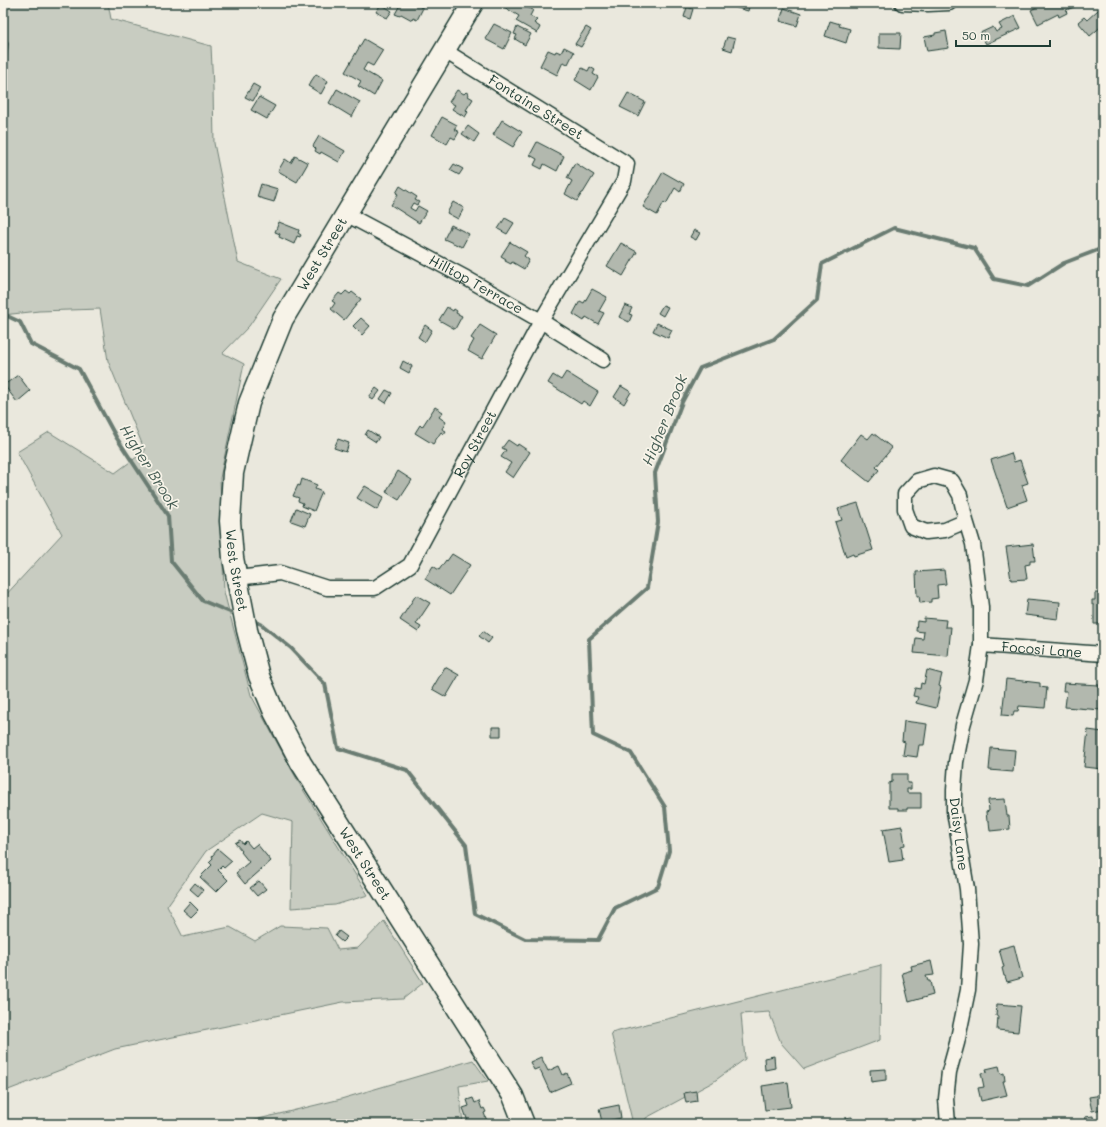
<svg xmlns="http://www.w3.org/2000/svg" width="1106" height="1127" font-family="Mali,sans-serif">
  <rect width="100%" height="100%" fill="#eae8dd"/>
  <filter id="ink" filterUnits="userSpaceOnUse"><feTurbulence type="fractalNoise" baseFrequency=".025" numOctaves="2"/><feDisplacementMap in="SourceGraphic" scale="8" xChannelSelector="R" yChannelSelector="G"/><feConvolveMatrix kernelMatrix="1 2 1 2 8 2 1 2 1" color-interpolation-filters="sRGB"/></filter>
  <g filter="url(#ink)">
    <path fill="#c8ccc1" stroke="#74847a" d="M3,3H108L111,19L211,46L213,88L214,143L238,262L281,279L249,326L223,353L244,364L220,478L224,592L251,695L299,783L368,895L335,905L291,908L293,822L262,813L206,851L167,906L183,937L230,927L255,941L280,926L327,928L338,950L358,948L384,921L423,983L403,999L343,1002L115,1049L3,1092V598L62,534L17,452L49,432L115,473L145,451L108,361L100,309L39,311L3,315Z
      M881,965L880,1040L804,1069L781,1043L769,1012L741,1014L745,1059L713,1082L646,1118L644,1124H633L611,1033Z
      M473,1060L488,1081L459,1086L463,1124H238L341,1099Z"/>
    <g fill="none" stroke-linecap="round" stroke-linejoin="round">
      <path stroke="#6a7c72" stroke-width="4" d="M3,35L7,44L3,72
        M3,314L20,322L31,344L79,369L116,437L168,516L171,561L203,601L237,615
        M251,620L261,624L291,648L325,684L338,748L407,770L466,845L475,914L525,939L598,940L615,908L658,887L669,851L665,807L631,753L593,735L589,639L647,588L658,522L655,473L682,402L700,368L774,339L817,300L822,264L894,228L974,248L994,279L1028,286L1064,263L1103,248"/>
    </g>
    <path fill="#b2b8ae" stroke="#1f3d34" d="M401,3H419L421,4L420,7L423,8L417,20L413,18L412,20L401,14L400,16L395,14Z
      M506,3H524L523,5L533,10L530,16L537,20L534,23L540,27L537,33L516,21L519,16L504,7Z
      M719,3H750L748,11Z
      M1045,3H1075L1077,6L1066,10L1067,13L1059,17L1058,14L1038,24L1031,10Z
      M381,4L392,11L387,18L376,12Z
      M687,7L693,9L690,19L684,17Z
      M784,8L801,14L797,26L780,21Z
      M1098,10L1103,16V25L1090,36L1078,22L1084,17L1087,20Z
      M1015,16L1021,28L986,44L980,33L993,27L996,32L1002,29L999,24Z
      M830,21L840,24L839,26L850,29L846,43L825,36Z
      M494,24L512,33L504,49L485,39Z
      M517,27L531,34L525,45L515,39L517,35L514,34Z
      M586,27L591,30L581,47L575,44Z
      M946,31L949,48L927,51L924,37L935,35V33Z
      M879,33H901L900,49L879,48Z
      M727,37L735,39L732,51L723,48Z
      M364,39L383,50L373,66L367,63L363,70L382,81L374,96L358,86L361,81L345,72Z
      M564,47L574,52L568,64L563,62L557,75L540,66L548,50L555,53L556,51L561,53Z
      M590,67L595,70L593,74L598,77L591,90L575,80L582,68L588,71Z
      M316,74L328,81L321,94L308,86Z
      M253,84L260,88L253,101L245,97Z
      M337,89L360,102L352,117L329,103Z
      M457,90L464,94L466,92L469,94L468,96L473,99L466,110L468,112L465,117L452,109L455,105L449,102Z
      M628,93L645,102L638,116L620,107Z
      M259,97L275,106L267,119L251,110Z
      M442,117L457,125L454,129L459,132L455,139L451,137L447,144L432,135Z
      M502,120L522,132L513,147L493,135Z
      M468,126L479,134L474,142L462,134Z
      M319,136L345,151L339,162L321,152L320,154L315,151L316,149L313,146Z
      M537,142L564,156L557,171L544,164L542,169L534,165L537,159L530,155Z
      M295,156L308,163L297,182L278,171L285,159L291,163Z
      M575,163L594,175L583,193H582L577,201L565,194L572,181L567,178Z
      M454,164L463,169L459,175L450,170Z
      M663,172L684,184L680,192L675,188L666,204L664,202L657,215L643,207Z
      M261,184L278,189L274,202L257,197Z
      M400,186L417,197L415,200L419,202L417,205L413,203L410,208L415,211L418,206L427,211L419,223L391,205L398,194L396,193Z
      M453,202L464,208L458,219L447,213Z
      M505,218L514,223L507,234L498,229Z
      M279,222L299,230L298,233L301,235L300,237L297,236L294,244L279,237L280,234L275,232Z
      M451,225L469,234L462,247L444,239Z
      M694,230L700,233L696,240L690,237Z
      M510,242L527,252L524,256L529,260L524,269L512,262L511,264L505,261L506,259L501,256Z
      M621,243L637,252L623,276L607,266Z
      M592,289L607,297L599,311L604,313L598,324L586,317L584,321L573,314L580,301L584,303Z
      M346,291L350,294L352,292L361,299L344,320L331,309L335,303L332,301L339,293L342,295Z
      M625,305L632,308L629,314L632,315L629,322L619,317Z
      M663,305L668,307L663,316L658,313Z
      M447,307L453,311L454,309L457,311L456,313L462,316L455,329L439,320Z
      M361,318L370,326L362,335L353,326Z
      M657,323L672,330L668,338L653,331Z
      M425,325L432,330L425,342L418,337Z
      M480,325L496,335L482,359L468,351L474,340L471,338Z
      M403,361L412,366L409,373L400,368Z
      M566,372L598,392L590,406L583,401L581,404L548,383L553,375L561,380Z
      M18,375L30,391L17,402L4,385Z
      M621,386L631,392L624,404L614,397Z
      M376,388L380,391L373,400L369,397Z
      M386,390L392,393L386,403L380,399Z
      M435,407L443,412L439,417L446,422L442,429L446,431L444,434L441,432L433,444L415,433L420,425L422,427Z
      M368,430L379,437L376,442L365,435Z
      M873,433L892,448L876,467L879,470L869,482L841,460L861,434L868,439Z
      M338,439L349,443L346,452L334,448Z
      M508,440L517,446L518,444L530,452L513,478L505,472L511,463L501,457L506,450L502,448Z
      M1011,453L1014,462L1020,460L1028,483L1022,485L1027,500L1007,507L991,460Z
      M398,471L412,480L399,500L386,492Z
      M302,479L317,485L315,489L322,492L314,511L302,506L303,503L298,501L299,498L293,496L298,485L300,486Z
      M365,486L384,497L377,510L357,498Z
      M858,503L873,550L854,556L853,554L846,557L835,522L842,520L838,509Z
      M296,508L310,514L305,526L291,521Z
      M1033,544L1035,561H1030V564L1025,565L1027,579L1011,580L1006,547Z
      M452,554L470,565L450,595L425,579L433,566L439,570L446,560L447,561Z
      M944,570L946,584L937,585L938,598L931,599V602L920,603L919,596H917L916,572Z
      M1095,593H1103V624H1094V605H1092V600H1095Z
      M416,595L430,603L416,624L421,627L418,632L400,620Z
      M1027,599L1060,602L1058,619L1025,615Z
      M924,618L946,620L945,627H951L948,656L914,653L916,638L923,639L924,632L916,631L917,621L924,622Z
      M483,631L492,638L488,643L479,636Z
      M445,667L459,675L446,697L432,689Z
      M927,670L942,674L939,686L941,687L936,708L916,703L918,697L913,696L915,688L920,689L921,683L924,684Z
      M1006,679L1040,683V687L1047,688L1045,708L1019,706L1018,711H1014L1013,716L1002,715Z
      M1064,683L1099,685V692H1103V708H1101V710L1065,707L1067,691H1063Z
      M904,721L927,724L924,745H919L917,757L903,755L905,742L902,741Z
      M492,727H501V736H492Z
      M1088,730L1103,732V769L1084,767Z
      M991,748L1015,750L1013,772L989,770Z
      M892,774H907V783H911V789H907V793H921V808H907V810H898V808H889V783L892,782Z
      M1005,799L1007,816H1009L1010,829L990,831L989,821H987L986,812L989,811L988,800Z
      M902,826L905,845L901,846L903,860L889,862L883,829Z
      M240,840L243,844L246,841L252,848L257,844L271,861L245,884L236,873L249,862L241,852L242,851L235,843Z
      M218,849L232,861L224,868L222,866L218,870L228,880L216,892L200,877L212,865L209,862L213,858L212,856Z
      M259,881L266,889L257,896L250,888Z
      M195,883L203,890L198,896L190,889Z
      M190,902L198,910L191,917L183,910Z
      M339,931L347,937L342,942L335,936Z
      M1014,945L1022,978L1007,982L1005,976H1004L1002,968L1004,967L999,949Z
      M931,961L934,975L926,976L928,981H930L933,995L909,1002L902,973L912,970L911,966Z
      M997,1004L1021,1006L1018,1032L997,1030L998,1016H996Z
      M774,1056L775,1068L765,1070L764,1058Z
      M541,1057L548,1071L559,1066L563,1075L567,1073L571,1083L550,1092L539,1068L534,1070L530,1062Z
      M999,1066L1001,1074L1004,1073L1005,1081H1003L1007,1095L981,1101L978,1088L984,1087L981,1073L987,1072L986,1069Z
      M886,1069V1080L871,1082L870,1070Z
      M788,1082L791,1107L765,1110L762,1086Z
      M696,1091L697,1101L686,1103L684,1093Z
      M1102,1092H1103V1109L1092,1111L1089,1097L1102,1095Z
      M473,1098L475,1103L479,1101L482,1109L484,1108L486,1112L484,1113L487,1121L478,1124H469L463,1108L469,1106L467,1100Z
      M619,1105L621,1118L602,1122L599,1109Z
      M1093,1116L1094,1124H1079L1085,1123V1117Z
      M852,1117L853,1124H846L845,1118Z"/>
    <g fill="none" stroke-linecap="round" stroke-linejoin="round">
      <defs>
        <g id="street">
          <path d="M902,3L928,4L949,3"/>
          <path id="s1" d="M346,214L466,278L541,321L603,360"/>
          <path id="s2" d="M237,578L280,573L327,588H375L410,565L541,321L624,181L627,164L445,51"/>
          <path id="s3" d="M981,645L1103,654"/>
          <path d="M948,1124L946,1099L949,1072L957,1043L968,990L971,944L967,889L954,811V790L956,762L963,725L976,680L981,645V607L973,544L966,521L960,495L952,481L934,476L917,481L905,494V509L911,526L926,532L945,530L966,521"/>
        </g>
        <g id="secondary">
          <path id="s4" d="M473,3L283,319L249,403L233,473L230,521L233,558L247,630L259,676L274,712L301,763L513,1096L524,1124"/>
        </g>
      </defs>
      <use href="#street" stroke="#1f3d34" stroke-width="17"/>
      <use href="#secondary" stroke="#1f3d34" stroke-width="23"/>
      <use href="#street" stroke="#f7f3e8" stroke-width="14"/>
      <use href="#secondary" stroke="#f7f3e8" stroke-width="20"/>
    </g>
  </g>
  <g text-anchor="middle" stroke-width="3.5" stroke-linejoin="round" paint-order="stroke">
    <g font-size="14" fill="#1f3d34" stroke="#f7f3e8">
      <text transform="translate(536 107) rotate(32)" y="5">Fontaine Street</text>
      <text transform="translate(322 254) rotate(-59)" y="5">West Street</text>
      <text dy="5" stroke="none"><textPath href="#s1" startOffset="148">Hilltop Terrace</textPath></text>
      <text dy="5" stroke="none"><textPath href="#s2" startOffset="320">Roy Street</textPath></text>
      <text dy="5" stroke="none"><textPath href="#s4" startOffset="629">West Street</textPath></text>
      <text dy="5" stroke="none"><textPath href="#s3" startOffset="61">Focosi Lane</textPath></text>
      <text transform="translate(959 834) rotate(83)" y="5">Daisy Lane</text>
      <text dy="5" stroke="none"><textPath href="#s4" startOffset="953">West Street</textPath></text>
    </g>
    <g font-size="15" font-style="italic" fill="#445c53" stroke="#f7f3e8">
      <text transform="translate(665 420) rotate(-68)" y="5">Higher Brook</text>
      <text transform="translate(149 467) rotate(58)" y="5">Higher Brook</text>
    </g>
  </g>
  <rect width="1106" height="1127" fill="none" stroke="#f7f3e8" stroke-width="16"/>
  <rect x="8" y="8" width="1090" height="1111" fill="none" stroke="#1f3d34" stroke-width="1.5" filter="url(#ink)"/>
  <path d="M956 40v6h94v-6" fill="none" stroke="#1f3d34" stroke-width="2"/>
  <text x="962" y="40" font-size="12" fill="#1f3d34" stroke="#f7f3e8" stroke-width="3" paint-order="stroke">50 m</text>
</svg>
